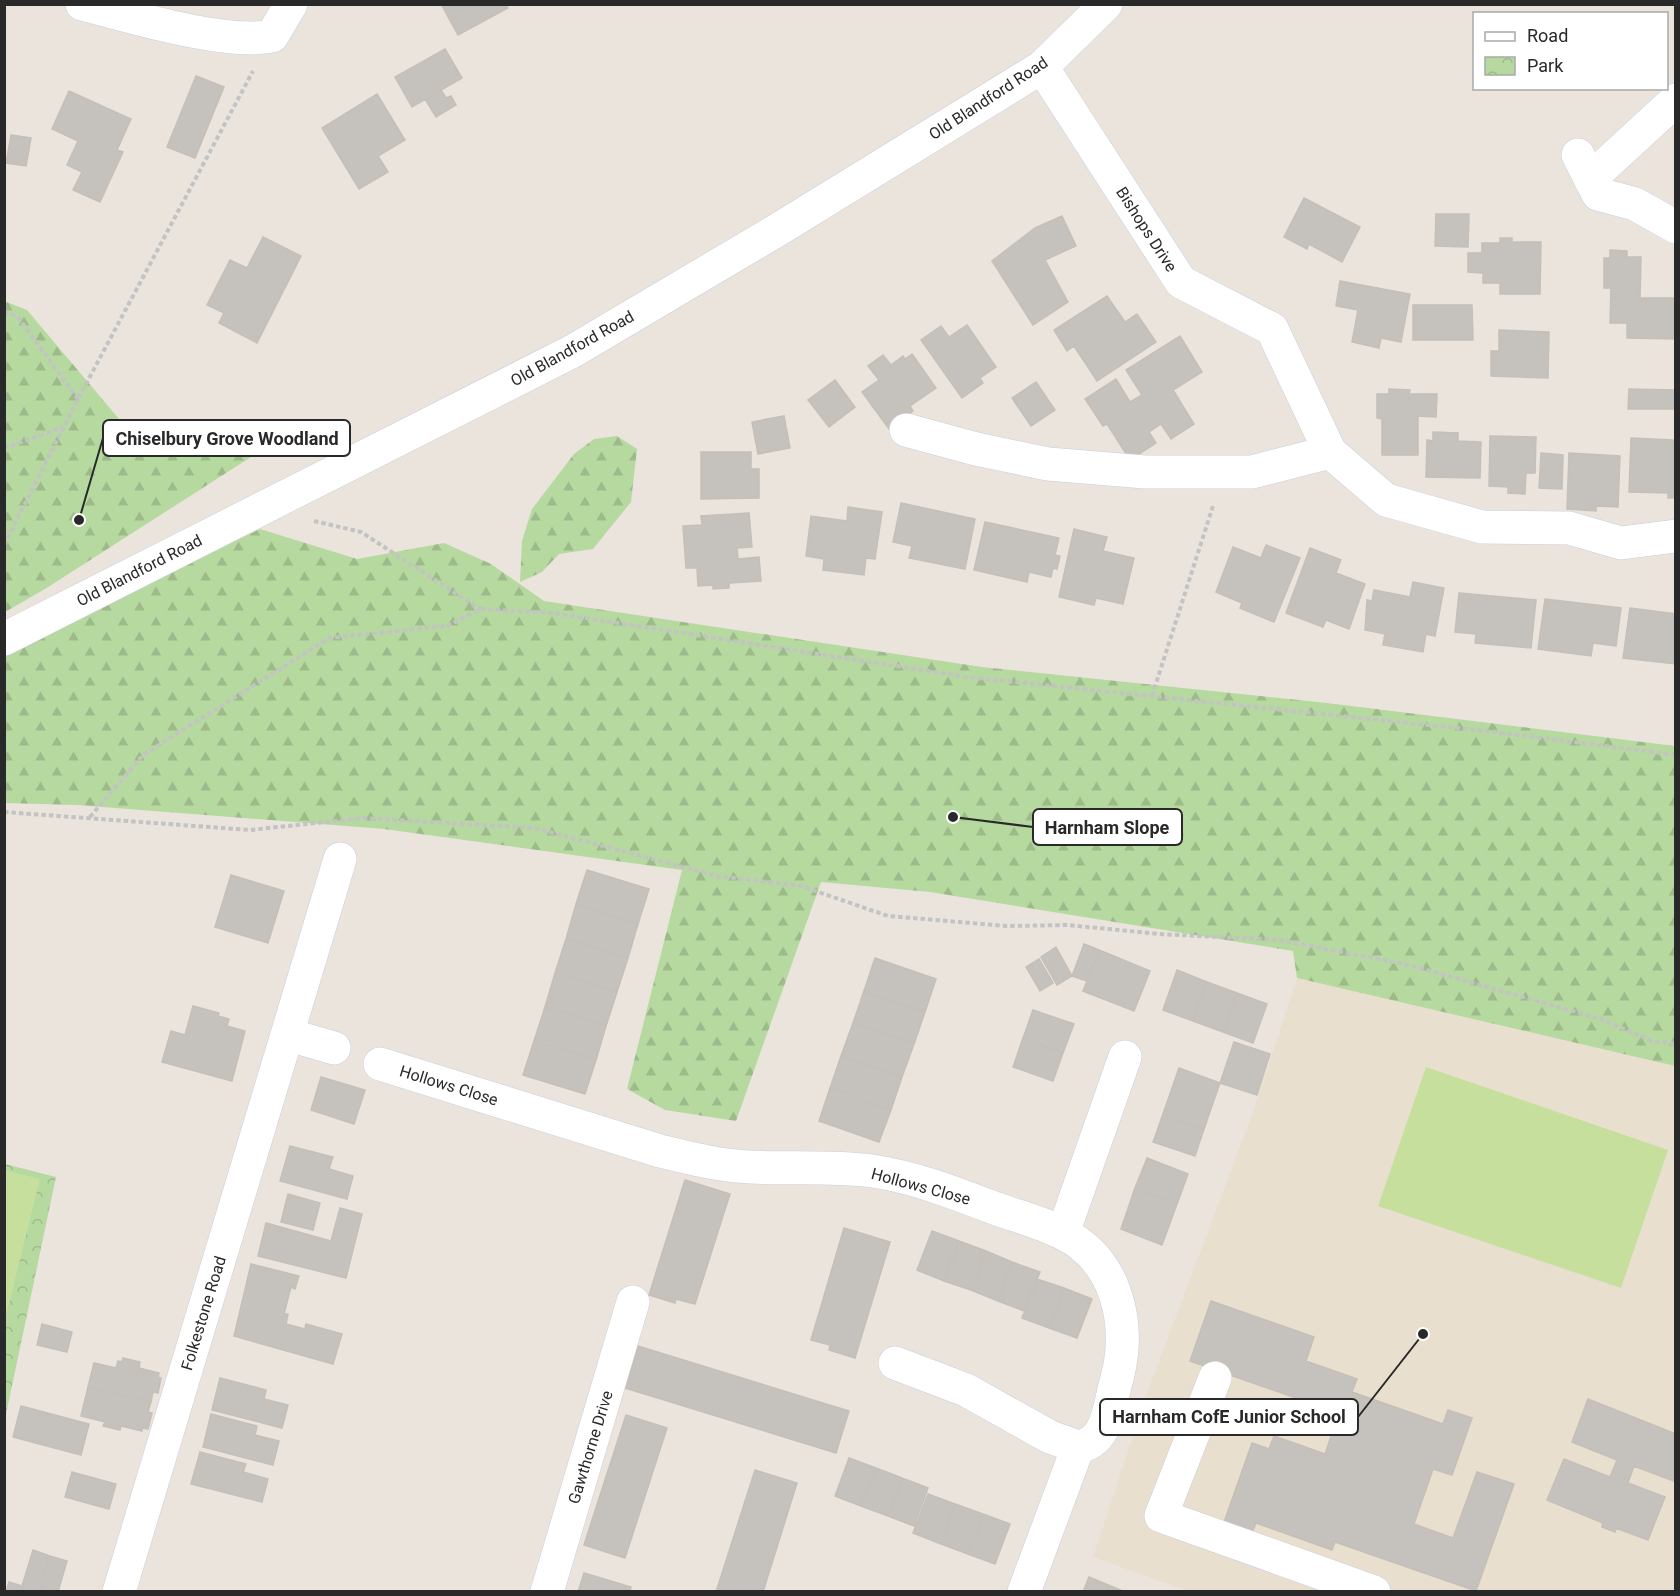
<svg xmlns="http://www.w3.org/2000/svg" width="1680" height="1596" font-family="Roboto,sans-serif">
  <defs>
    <pattern id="forest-firs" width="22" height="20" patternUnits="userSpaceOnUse" patternTransform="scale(1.5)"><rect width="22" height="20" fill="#b6d9a0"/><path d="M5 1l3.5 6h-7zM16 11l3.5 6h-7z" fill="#9cba8a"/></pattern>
    <pattern id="park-crowns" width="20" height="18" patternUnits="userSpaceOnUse" patternTransform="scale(1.5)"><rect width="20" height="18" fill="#b6d9a0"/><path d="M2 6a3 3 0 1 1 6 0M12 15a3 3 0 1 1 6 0" fill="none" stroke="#9cba8a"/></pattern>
  </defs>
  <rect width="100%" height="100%" fill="#eae4dd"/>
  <path fill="#e9dfce" d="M1297,978L1675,1066V1591H1188L1093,1557L1150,1385L1253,1112Z"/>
  <path fill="url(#forest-firs)" d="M4,301L27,310L146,451L276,441L45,589L5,612Z
    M617,436L637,449L631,502L593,549L559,554L542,572L520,582L522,541L532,509L574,454L594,439Z
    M260,529L357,559L444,543L491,564L544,601L982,667L1327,703L1675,746V1066L1297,978L1293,951L930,892L821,882L736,1121L665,1110L627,1089L682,870L384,829L77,805L5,803V650Z"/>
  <path fill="url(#park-crowns)" d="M5,1164L56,1177L5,1419Z"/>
  <path fill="#c6df9d" d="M1426,1067L1668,1150L1621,1288L1378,1206Z
    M5,1170L40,1179L5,1320L4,1170Z"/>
  <path fill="#c5c1bc" stroke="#c5bfb7" stroke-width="1.5" d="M441,4H506L508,8L458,35Z
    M445,49L462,78L412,107L395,77Z
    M196,76L224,87L195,158L167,147Z
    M441,90L446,98L451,96L456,105L436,117L425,99Z
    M69,91L131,119L117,150L123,152L100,202L73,190L82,172L67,165L78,141L52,129Z
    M377,94L405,140L378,156L388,172L359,189L322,128Z
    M11,135L31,138L26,166L6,163Z
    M1304,198L1360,227L1342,262L1309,244L1307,249L1284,237Z
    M1436,214H1469L1468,247L1435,246Z
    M1062,216L1076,246L1045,260L1068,302L1033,325L992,261L1035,228Z
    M263,237L301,256L257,343L219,323L224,313L207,305L230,260L247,268Z
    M1500,238H1512V242H1541L1540,294H1500V283H1483V273L1468,272V253H1482V243H1500Z
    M1610,250L1627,251V257H1641L1640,298H1676V339L1627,338V323H1610L1611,288H1604V258H1610Z
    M1340,281L1410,294L1401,342L1381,338L1379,348L1352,342L1358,310L1336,306Z
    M1107,296L1125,322L1137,314L1156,342L1097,381L1074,346L1067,351L1054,330Z
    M1413,305H1472L1473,340H1413Z
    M967,325L996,367L980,378L983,383L962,398L921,340L941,326L949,337Z
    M1499,330L1549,332L1548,378L1491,376V351H1499Z
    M1180,336L1202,372L1173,390L1194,424L1171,439L1161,424L1149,432L1156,443L1130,460L1107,424L1103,426L1085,399L1116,379L1130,402L1142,395L1126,370Z
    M912,354L936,388L910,406L913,411L889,429L862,392L879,380L868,366L883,355L891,365L903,356L905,359Z
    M835,380L855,407L829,427L808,400Z
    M1036,382L1055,410L1031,426L1012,398Z
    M1389,389L1410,390L1409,394H1437L1436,417L1418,416V455H1382V419L1377,418V394H1389Z
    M1629,389L1676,390V409H1628Z
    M784,416L790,448L758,454L752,422Z
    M1433,432L1458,433V441L1481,442L1480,478L1426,477L1427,440L1433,441Z
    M1490,436L1536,437L1535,473H1526L1525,494L1508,493V487L1489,486Z
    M1631,438L1673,440L1676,498H1668V493L1629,492Z
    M701,452H751V469H759V498L701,499Z
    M1541,453L1563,455L1562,489L1539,488Z
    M1569,453L1620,456L1618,507L1596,506V511L1567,509Z
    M901,503L975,519L965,569L909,558L912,546L893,542Z
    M848,507L882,512L875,559L866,558L864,575L823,570L824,559L806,556L811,516L847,521Z
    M749,513L752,547L737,548L738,559L759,557L761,581L729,583V588L713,589V585L698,586L697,568H686L683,526L702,525L701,516Z
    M985,522L1059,538L1055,555L1060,556L1057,569L1053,568L1051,577L1029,572L1027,582L974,570Z
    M1074,529L1107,537L1103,551L1134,558L1123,604L1096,598L1094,605L1059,597Z
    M1266,545L1300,558L1274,622L1240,608L1242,603L1216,592L1233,547L1261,558Z
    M1310,548L1341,560L1336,573L1365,584L1349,629L1326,620L1323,627L1286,613Z
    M1413,582L1444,588L1435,636L1426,634L1423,652L1383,645L1385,634L1365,630L1367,600L1372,601L1374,590L1410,597Z
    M1459,593L1536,600L1531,648L1475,643L1476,634L1455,632Z
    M1545,599L1621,608L1616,646L1593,643L1591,656L1538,649Z
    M1630,608L1676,614V664L1623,658Z
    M587,870L649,889L638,924L576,904Z
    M231,875L284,891L268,943L215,927Z
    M576,904L638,924L628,958L566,939Z
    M566,939L628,958L617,992L555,973Z
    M1084,944L1099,950L1087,981L1072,976Z
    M1056,947L1072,976L1057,985L1041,957Z
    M1099,950L1150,971L1134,1011L1083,991Z
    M875,958L936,979L925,1012L864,991Z
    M1039,959L1053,983L1040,991L1026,967Z
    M1177,970L1207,982L1193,1021L1163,1010Z
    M555,973L617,992L606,1026L545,1007Z
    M1207,982L1237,993L1223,1032L1193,1021Z
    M864,991L925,1012L914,1044L853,1023Z
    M1237,993L1267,1004L1253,1043L1223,1032Z
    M193,1006L219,1013L218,1016L229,1019L227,1026L245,1031L232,1081L162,1062L171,1031L185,1035Z
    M545,1007L606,1026L596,1060L534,1041Z
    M1033,1010L1074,1024L1063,1053L1023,1038Z
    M853,1023L914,1044L902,1077L841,1056Z
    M1023,1038L1063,1053L1053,1081L1013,1067Z
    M534,1041L596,1060L585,1094L523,1075Z
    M1234,1042L1270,1054L1257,1095L1220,1083Z
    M841,1056L902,1077L891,1110L830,1088Z
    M1179,1068L1220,1083L1204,1129L1163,1114Z
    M321,1077L365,1090L354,1124L311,1110Z
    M830,1088L891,1110L879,1142L819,1121Z
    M1163,1114L1204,1129L1195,1156L1153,1142Z
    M290,1146L333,1157L329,1169L353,1176L347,1199L280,1181Z
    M1147,1158L1188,1174L1177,1204L1135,1188Z
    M685,1180L730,1194L695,1304L676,1299L675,1303L649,1295Z
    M1135,1188L1177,1204L1162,1245L1121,1229Z
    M288,1194L320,1203L313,1230L281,1222Z
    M340,1208L362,1214L346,1278L258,1256L266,1223L331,1241Z
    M844,1228L890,1242L855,1358L829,1350L830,1345L811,1340Z
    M932,1231L959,1241L944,1281L917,1270Z
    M959,1241L986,1251L971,1290L944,1281Z
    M986,1251L1012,1262L998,1301L971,1290Z
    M1012,1262L1040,1272L1024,1311L998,1301Z
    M251,1264L299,1276L295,1289L291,1287L284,1314H288L286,1324L305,1329L306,1324L342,1334L333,1364L234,1336Z
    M1037,1279L1064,1288L1049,1328L1022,1318Z
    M1064,1288L1092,1299L1077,1338L1049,1328Z
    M1211,1301L1314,1337L1306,1361L1357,1379L1352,1392L1443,1424L1448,1410L1472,1418L1452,1475L1433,1469L1414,1524L1453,1538L1477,1472L1514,1484L1476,1591L1335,1542L1332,1550L1256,1523L1251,1535L1223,1525L1252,1443L1269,1449L1274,1436L1325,1454L1339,1413L1190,1361Z
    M42,1324L72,1332L67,1352L37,1345Z
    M638,1346L849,1411L836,1453L625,1388Z
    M123,1358L140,1362L139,1368L159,1373L158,1377L161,1378L158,1393L153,1392L151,1402L88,1387L94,1363L116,1368L118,1361L122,1362Z
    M220,1378L266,1390L264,1399L288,1405L282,1428L212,1410Z
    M88,1387L151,1402L148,1412L152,1413L148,1429L142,1428V1431L121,1426L120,1430L103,1426L105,1422L81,1416Z
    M1588,1399L1676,1434V1482L1634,1466L1628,1483L1665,1497L1648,1540L1616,1528L1615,1532L1602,1527L1603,1523L1547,1500L1564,1459L1610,1477L1617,1460L1572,1442Z
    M21,1406L89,1424L81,1455L13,1437Z
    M211,1414L257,1426L255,1435L279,1441L273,1465L203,1447Z
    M626,1415L667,1428L625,1558L584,1545Z
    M200,1452L246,1464L243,1472L268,1479L262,1502L191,1484Z
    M849,1458L876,1468L861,1506L835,1496Z
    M876,1468L902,1478L888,1516L861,1506Z
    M755,1470L797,1483L763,1592H716Z
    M72,1472L116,1484L109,1509L65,1497Z
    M902,1478L928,1488L914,1526L888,1516Z
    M928,1494L955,1504L941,1544L913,1533Z
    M955,1504L983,1514L968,1554L941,1544Z
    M983,1514L1010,1524L995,1564L968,1554Z
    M33,1550L50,1556L39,1592H6L9,1582L22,1586Z
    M50,1556L67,1561L58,1592H39Z
    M584,1573L631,1587L630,1592H578Z
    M1089,1577L1125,1592H1083Z"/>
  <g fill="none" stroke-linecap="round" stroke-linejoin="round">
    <defs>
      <path id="minor" d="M82,4C129,16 227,46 272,36L291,4
        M1042,67L1181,282L1272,329L1330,452
        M1578,155L1598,194L1635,204L1676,227
        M1590,179L1676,100
        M906,430L976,449L1048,464L1145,472H1252L1330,452L1386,500L1482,527L1569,528L1621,543L1676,536
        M4,639L573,351L779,229L1042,67L1106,4
        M289,1035L334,1048
        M380,1064L660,1151C689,1158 720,1166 750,1167C790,1169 832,1166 872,1171C914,1177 955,1193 994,1208C1016,1216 1041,1222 1062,1233C1118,1260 1132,1326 1116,1382C1109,1407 1108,1442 1078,1447L1024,1592
        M1063,1233L1125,1057
        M895,1363L966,1390L1050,1437L1078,1447
        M1215,1378L1161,1516L1374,1592
        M119,1592L340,859
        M547,1592L633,1302"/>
    </defs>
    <use href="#minor" stroke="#cbced9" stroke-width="34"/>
    <path stroke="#c3c3c3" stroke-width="4" stroke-dasharray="4.5 3" stroke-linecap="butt" d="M4,311L18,317L78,399
      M4,448L64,427
      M314,521L361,532L480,609
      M4,545L78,399L253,71
      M1152,696L1213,506
      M4,812L250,830L363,818L534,828L718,876L801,886L888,916L1007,926L1068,925L1159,934L1280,940L1409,965L1601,1019L1652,1041L1676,1044
      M90,817L143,755L329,638L447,626L481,609L553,613L967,677L1495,732L1676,755"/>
    <use href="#minor" stroke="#fff" stroke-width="33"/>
  </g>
  <g text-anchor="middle" stroke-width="4.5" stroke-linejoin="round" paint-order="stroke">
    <g font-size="16" fill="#292929" stroke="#fff">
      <text transform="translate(988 98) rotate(-33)" y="6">Old Blandford Road</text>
      <text transform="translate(1147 229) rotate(57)" y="6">Bishops Drive</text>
      <text transform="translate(572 348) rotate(-29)" y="6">Old Blandford Road</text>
      <text transform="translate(139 570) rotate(-27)" y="6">Old Blandford Road</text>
      <text transform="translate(449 1085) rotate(17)" y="6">Hollows Close</text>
      <text transform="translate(921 1186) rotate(15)" y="6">Hollows Close</text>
      <text transform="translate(203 1313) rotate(-73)" y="6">Folkestone Road</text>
      <text transform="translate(590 1447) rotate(-73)" y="6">Gawthorne Drive</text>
    </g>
  </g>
  <path fill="none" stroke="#292929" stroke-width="2" d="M79 520L103 438M953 817L1033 827M1423 1334L1358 1417"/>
  <g fill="#292929" stroke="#fff" stroke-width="2">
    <circle cx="79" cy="520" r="6"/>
    <circle cx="953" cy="817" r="6"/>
    <circle cx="1423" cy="1334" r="6"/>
  </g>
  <g fill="#fff" stroke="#292929" stroke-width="2">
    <rect x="103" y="420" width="247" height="36" rx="6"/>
    <rect x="1033" y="809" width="149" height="36" rx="6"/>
    <rect x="1100" y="1399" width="258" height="36" rx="6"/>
  </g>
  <g font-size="18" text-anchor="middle" font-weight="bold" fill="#292929">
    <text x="227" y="445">Chiselbury Grove Woodland</text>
    <text x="1107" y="834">Harnham Slope</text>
    <text x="1229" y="1423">Harnham CofE Junior School</text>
  </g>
  <rect width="1680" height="1596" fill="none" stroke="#292929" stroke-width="12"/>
  <rect x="1473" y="12" width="195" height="78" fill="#ffffff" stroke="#a9a9a9" stroke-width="1.5"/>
  <rect x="1485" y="32" width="30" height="9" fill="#ffffff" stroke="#a9a9a9" stroke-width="1.5"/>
  <text x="1527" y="42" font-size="18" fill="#292929">Road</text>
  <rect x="1485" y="57" width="30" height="18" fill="url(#park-crowns)" stroke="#a9a9a9" stroke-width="1.5"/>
  <text x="1527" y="72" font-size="18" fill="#292929">Park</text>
</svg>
